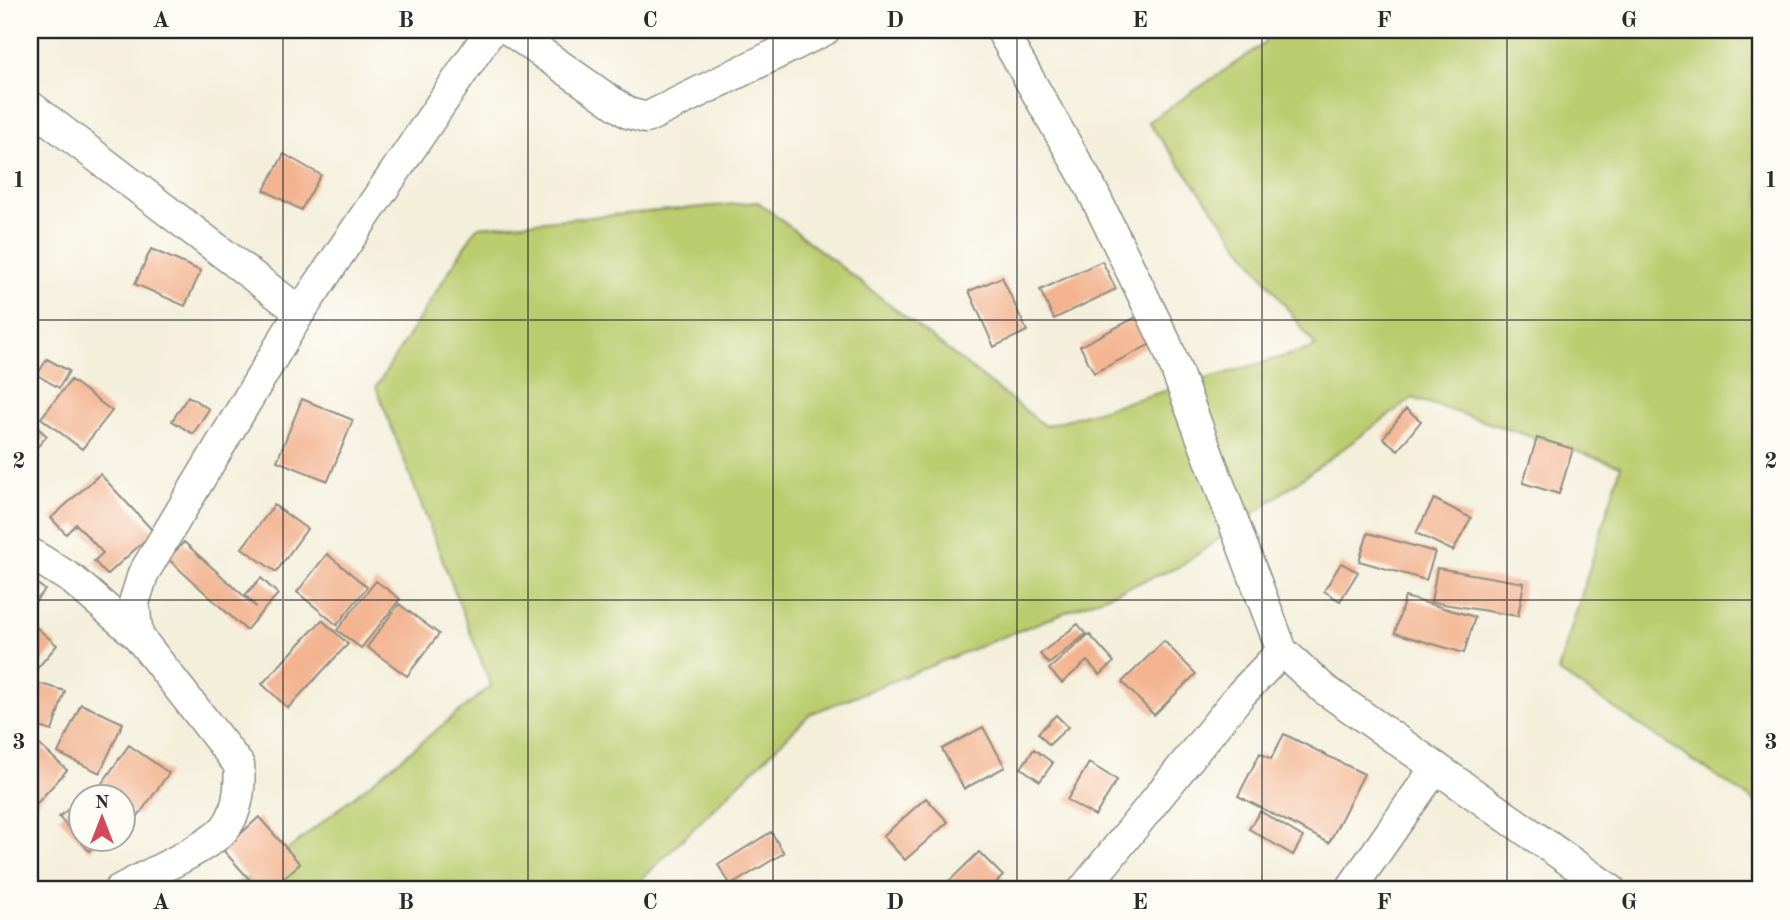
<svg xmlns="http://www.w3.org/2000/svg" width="1790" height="920" font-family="'Old Standard TT',serif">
  <rect width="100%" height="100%" fill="#fdfcf7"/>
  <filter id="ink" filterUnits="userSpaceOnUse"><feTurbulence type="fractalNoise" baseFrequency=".0143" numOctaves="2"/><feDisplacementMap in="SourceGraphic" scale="14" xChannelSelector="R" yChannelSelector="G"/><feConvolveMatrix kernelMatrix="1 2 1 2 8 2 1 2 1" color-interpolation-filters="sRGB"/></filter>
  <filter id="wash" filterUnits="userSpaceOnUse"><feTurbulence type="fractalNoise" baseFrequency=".00686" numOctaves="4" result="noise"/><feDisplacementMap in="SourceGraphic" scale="28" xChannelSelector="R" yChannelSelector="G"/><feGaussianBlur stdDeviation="1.57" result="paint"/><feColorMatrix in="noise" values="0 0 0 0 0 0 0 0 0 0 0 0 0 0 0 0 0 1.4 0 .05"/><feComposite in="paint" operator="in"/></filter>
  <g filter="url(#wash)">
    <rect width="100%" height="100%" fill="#f4efdb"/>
    <path fill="#bbcc6e" stroke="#737c4c" stroke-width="2" d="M1265,30H1760V805L1558,671L1621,466L1413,398L1181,566L810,714L631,890H224L259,873L491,686L376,387L477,227L758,202L1045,426L1316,347L1148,122L1265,43Z"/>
    <g id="blocks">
      <path fill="#f3b38f" d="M284,154L321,175L301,210L264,190Z
        M151,249L201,271L185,306L135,284Z
        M1102,261L1116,289L1054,319L1040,290Z
        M1002,277L1027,331L994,347L969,291Z
        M1146,312L1161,339L1094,373L1080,346Z
        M47,359L69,371L59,388L37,375Z
        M71,380L112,411L82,449L41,418Z
        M188,396L209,409L193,434L172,421Z
        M302,399L353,420L328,481L277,461Z
        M1406,409L1421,421L1398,450L1383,438Z
        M30,421L47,436L30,455Z
        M1537,438L1573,449L1559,494L1523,483Z
        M100,474L154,532L107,575L94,561L103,553L76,524L66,534L51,518Z
        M1434,499L1471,518L1453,551L1416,533Z
        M274,505L307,529L276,572L242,548Z
        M1368,533L1435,552L1426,580L1359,561Z
        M184,542L256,607L245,595L261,578L278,594L246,630L168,559Z
        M327,554L367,587L337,625L297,592Z
        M1341,563L1358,572L1340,601L1324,591Z
        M1437,568L1524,583L1518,616L1431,602Z
        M30,578L45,590L30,608Z
        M376,581L400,599L361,648L337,630Z
        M1405,597L1475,617L1464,653L1395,633Z
        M399,604L439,634L407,676L367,647Z
        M322,620L348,644L288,708L262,684Z
        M30,622L57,645L30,677Z
        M1078,624L1086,634L1049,664L1040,654Z
        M1089,634L1114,662L1100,675L1087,661L1062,683L1049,669Z
        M1164,641L1196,674L1154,715L1122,682Z
        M30,681L65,691L52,731L30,724Z
        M81,704L123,723L100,773L58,753Z
        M1056,715L1068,727L1049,745L1038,733Z
        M983,727L1005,767L964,789L942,749Z
        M1284,734L1364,774L1329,843L1238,796L1260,753L1271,759Z
        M30,736L67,770L30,811Z
        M129,745L169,773L138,816L122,806V797H111L98,789Z
        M1034,749L1053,763L1040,781L1021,768Z
        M1089,763L1117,780L1095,816L1067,800Z
        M95,786L105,797H82Z
        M926,798L948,822L905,860L883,836Z
        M80,799V839H102L89,851L59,817Z
        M1260,811L1303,837L1293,855L1249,829Z
        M259,817L300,864L270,890H259L223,850Z
        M771,832L784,853L731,885L718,865Z
        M979,852L1003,876L988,890H946L943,887Z"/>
    </g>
  </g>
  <g filter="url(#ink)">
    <use href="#blocks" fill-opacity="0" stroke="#908d83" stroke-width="2"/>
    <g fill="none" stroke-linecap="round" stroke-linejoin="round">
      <defs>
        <path id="minor" d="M509,30L628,113L646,118L825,30
          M1001,30L1090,186L1166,343L1282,651L1324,689L1611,890
          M30,106L300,312
          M30,553L73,580L138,636L239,765C241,788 238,819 218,835C191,856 150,873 119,890
          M138,636L134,603L143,574L300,312L491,30
          M1083,890L1241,694L1282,651
          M1350,890L1436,767"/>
      </defs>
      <use href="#minor" stroke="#908d83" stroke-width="33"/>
      <use href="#minor" stroke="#fff" stroke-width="30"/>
    </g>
  </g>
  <path fill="none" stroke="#2b2b2b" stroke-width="2" stroke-opacity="0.55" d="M283,30V890M528,30V890M773,30V890M1017,30V890M1262,30V890M1507,30V890M30,320H1760M30,600H1760"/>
  <rect width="1790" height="920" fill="none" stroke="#fdfcf7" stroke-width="77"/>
  <g transform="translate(102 818)"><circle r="33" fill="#fdfcf7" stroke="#a9a8a5" stroke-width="2"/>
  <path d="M0-5L12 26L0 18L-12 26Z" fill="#d1495b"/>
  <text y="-10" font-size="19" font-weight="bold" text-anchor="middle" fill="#2b2b2b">N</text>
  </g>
  <rect x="38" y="38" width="1714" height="843" fill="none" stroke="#2b2b2b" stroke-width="2.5"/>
  <g font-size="23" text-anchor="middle" font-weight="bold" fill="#2b2b2b">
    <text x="161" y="27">A</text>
    <text x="406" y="27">B</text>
    <text x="650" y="27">C</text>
    <text x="895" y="27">D</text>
    <text x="1140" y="27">E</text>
    <text x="1384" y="27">F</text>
    <text x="1629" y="27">G</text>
    <text x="19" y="187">1</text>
    <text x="1771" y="187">1</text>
    <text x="19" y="468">2</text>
    <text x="1771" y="468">2</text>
    <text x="19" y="749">3</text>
    <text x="1771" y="749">3</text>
    <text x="161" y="909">A</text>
    <text x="406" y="909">B</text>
    <text x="650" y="909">C</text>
    <text x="895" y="909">D</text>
    <text x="1140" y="909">E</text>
    <text x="1384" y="909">F</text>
    <text x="1629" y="909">G</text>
  </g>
</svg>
